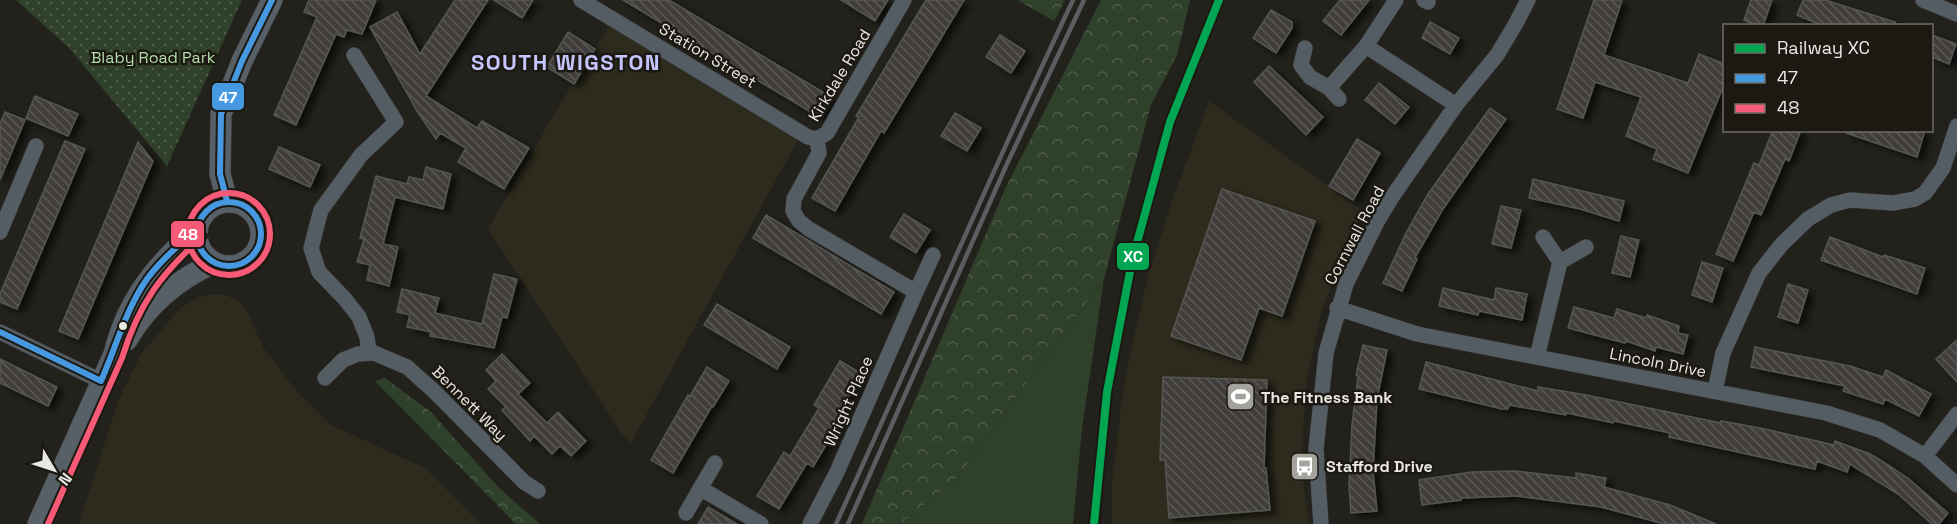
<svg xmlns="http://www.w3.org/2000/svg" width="1957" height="524" font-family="'Space Grotesk',sans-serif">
  <defs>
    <pattern id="forest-crowns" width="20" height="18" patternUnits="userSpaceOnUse" patternTransform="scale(1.5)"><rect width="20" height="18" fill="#30412b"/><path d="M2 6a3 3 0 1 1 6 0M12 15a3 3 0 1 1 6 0" fill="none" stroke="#4e5c49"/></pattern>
    <pattern id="park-dots" width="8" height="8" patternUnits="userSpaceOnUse" patternTransform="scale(1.5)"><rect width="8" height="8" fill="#30412b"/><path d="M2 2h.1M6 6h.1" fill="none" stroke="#4e5c49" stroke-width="1.8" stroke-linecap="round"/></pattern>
    <pattern id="building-back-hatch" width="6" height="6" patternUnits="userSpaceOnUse" patternTransform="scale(1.5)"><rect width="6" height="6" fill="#3f3e3a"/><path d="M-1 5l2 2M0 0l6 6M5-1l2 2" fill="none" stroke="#5b5a56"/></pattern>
    <filter id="shadow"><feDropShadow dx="6" dy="4" stdDeviation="3" flood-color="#0009"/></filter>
  </defs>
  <rect width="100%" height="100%" fill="#22211c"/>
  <path fill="#2d2b1d" d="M609,26L798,140L631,443L622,434L488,229L557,109Z
    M1209,101L1364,212L1344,252L1322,311L1306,382L1301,466L1309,524H1112V482L1119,423L1124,383L1141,306L1149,273L1171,204Z
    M216,294L228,296L239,302L248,313L263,347L275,363L298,393L331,425L425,468L481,524H79L118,401L141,354L180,308L198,297Z"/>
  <path fill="#30412b" d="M1104,279L1082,429L1073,524H900L955,480Z"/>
  <path fill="url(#forest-crowns)" d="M1020,0H1065L1054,21L1019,1Z
    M1101,0H1190L1177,55L1151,105L1104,279L955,480L900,524H862L1006,187Z
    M385,378L431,412L500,489L540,524H516L375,381Z"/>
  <path fill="url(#park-dots)" d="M16,0H242L167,166L69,48Z"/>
  <path fill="url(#building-back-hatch)" stroke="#575651" stroke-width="1.5" filter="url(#shadow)" d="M309,0H376L362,34L347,30L344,37L336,34L296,125L274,115L317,17L304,12Z
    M455,0H488L426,96L477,128L482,121L529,148L504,189L458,162L466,148L440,133L436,139L417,111L370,27L397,12L420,54Z
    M494,0H533L522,18Z
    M623,0H669L831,97L819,117Z
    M841,0H888L875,21Z
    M926,0H964L884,133L881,131L835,211L812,198L859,117L856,116Z
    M1340,0H1369L1341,35L1323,21Z
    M1594,0H1622L1604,55L1688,83L1699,54L1725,64V82L1688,173L1653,159L1657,149L1626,136L1641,97L1595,82L1583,118L1557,109Z
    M1751,0H1772L1763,26H1757L1744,20Z
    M1803,0H1825L1895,22V26H1824L1797,15Z
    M1271,10L1292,22V28L1276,53L1253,38Z
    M1430,22L1459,38L1450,54L1422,38Z
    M568,32L595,49L574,84L547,67Z
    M1000,35L1025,51L1011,73L986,57Z
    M1932,35L1956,44L1949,64L1932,57Z
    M1269,66L1323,117L1306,135L1254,82Z
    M1379,83L1409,107L1395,124L1365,100Z
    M35,96L78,114L68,136L26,118Z
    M1490,108L1506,119L1443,209L1415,258L1417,259L1402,291L1383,283L1406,233L1428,194Z
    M5,112L25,120L0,180V124Z
    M955,113L981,128L967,151L941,136Z
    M1773,130H1801L1789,161L1785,159L1761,215L1754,212L1733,261L1716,254L1754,163L1759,165Z
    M1846,130H1925L1917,157L1846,133Z
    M1357,139L1380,153L1353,200L1329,186Z
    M65,141L85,149L17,309L0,302V294Z
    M138,142L153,161L78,339L59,331Z
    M279,147L320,165L310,187L269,169Z
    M426,167L451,174L443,209L395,197L383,244L398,247L389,286L367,280L370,265L357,262L364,239L360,238L376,176L407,184L409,177L423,180Z
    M1533,179L1624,201L1619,221L1580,209L1529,198Z
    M1222,189L1315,221L1282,316L1259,308L1241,360L1171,336Z
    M1501,206L1521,210L1511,248L1492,244Z
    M904,214L930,230L916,253L890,237Z
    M766,215L894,292L881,314L753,238Z
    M1621,236L1639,240L1630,277L1612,273Z
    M1830,237L1883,257L1884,255L1925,268L1917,294L1821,260Z
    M1702,262L1723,268L1712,302L1692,295Z
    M494,274L517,279L507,318L502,317L494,348L430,336L431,332L407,327L410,315L397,312L402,289L439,298L435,313L482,324Z
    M1788,284L1808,290L1798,323L1778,317Z
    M1443,288L1494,300L1496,288L1527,294L1522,320L1479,311L1478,315L1439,306Z
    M717,304L790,347L777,369L704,325Z
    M1574,307L1614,318L1617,309L1646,318L1647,315L1679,326L1678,333L1688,335L1683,354L1656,347L1655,351L1626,341L1625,343L1568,328Z
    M1957,340V382L1936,359Z
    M1363,345L1387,350L1377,399L1373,471L1377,511L1351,513L1349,486L1352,425L1358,376L1356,375Z
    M1755,347L1850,366L1883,377L1886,370L1931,394L1919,416L1885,399L1883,404L1843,391L1845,386L1751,367Z
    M502,354L530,383L518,394L547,423L558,412L586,441L571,456L560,446L552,454L534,436L530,441L502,410L506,407L488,389L496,381L486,370Z
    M0,359L57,387L48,406L0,383Z
    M840,361L862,374L834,420L839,423L813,467L807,463L779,509L757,496L784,452L790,456L819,408L814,405Z
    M1426,362L1538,391V387L1586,395L1721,423V421L1765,429L1834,445L1835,441L1870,454L1888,465L1909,479L1948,513L1939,524H1932L1898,494L1850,464L1847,472L1817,461L1815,469L1669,437L1670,433L1614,421L1613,423L1567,413L1566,415L1509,405L1508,409H1502L1419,389Z
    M707,367L729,381L713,407L712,406L673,473L651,460L688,395L690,396Z
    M1163,377L1267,380L1264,468H1266L1270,510L1169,518L1165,460H1160Z
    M1515,471L1576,478V473L1606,478L1604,487L1670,505L1716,524H1664L1601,507L1516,496L1461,498V500L1422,505L1419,480L1472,472Z
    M708,507L737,524H698Z"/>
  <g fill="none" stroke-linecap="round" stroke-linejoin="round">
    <defs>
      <path id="minor" d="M581,0L808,137L817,139
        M1424,0L1428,2
        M1923,0L1957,14
        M1366,46L1396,0
        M1305,48L1301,65L1310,77L1329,88L1339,99
        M354,55L396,122L361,155L321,210L311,248L319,272L345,299L359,317L367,337L369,353
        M1329,88L1366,46L1456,105
        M0,232L36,146
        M1543,237L1560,262
        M916,292L933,255
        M1337,308L1417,334L1826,413L1880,430L1925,456L1957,485
        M0,332L101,381
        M1537,357L1560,262L1586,247
        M325,378L343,360L358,354L374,353L407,367L435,392L524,482L538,491
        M1715,391L1723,353L1759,273L1782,244L1808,219L1831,205L1850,200L1893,203L1915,199L1925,193L1943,168L1957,126
        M1925,456L1957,414
        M700,488L761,524
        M686,513L715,463
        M810,524L837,472L916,292L809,229L799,221L793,211L794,199L819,153L817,139L827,133L904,0
        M1321,524L1316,449L1326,353L1346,284L1378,220L1392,197L1456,105L1497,55L1515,25L1528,0"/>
      <path id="secondary" d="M227,201L220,174L221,114L242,61L272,0
        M197 234a32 32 0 1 1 64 0a32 32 0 1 1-64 0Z
        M127,340C148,304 176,280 214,263
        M38,524L114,354C127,300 156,265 197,229"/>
    </defs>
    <use href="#minor" stroke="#3d3c39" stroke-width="16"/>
    <use href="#secondary" stroke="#3d3c39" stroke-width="22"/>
    <use href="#minor" stroke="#555d64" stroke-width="15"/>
    <use href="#secondary" stroke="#576067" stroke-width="21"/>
    <path stroke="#5a5e61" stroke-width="4.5" d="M836,524C915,350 991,173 1073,0
      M848,524L1006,166L1084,0"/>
    <defs>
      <path id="bus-1" d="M227,201L220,174L221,114L242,61L272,0
        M197 234a32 32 0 1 1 64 0a32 32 0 1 1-64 0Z
        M0,332L101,381C116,347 126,309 147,279C161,260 180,244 197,229"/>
      <path id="bus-2" d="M188 234a41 41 0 1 1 82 0a41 41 0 1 1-82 0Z
        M48,524L122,358C139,303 161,274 203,236"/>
    </defs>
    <use href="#bus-1" stroke="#1b1911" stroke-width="10"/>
    <use href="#bus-2" stroke="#1b1911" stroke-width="10"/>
    <use href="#bus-1" stroke="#4699e1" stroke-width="6"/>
    <use href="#bus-2" stroke="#f75a77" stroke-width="6"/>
    <defs>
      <path id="rail-1" d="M1094,524L1107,392L1132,261L1170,122L1219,0"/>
    </defs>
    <use href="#rail-1" stroke="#1b1911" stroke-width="12"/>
    <use href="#rail-1" stroke="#00a651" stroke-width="8"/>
  </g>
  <defs>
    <symbol id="stadium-square" viewBox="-11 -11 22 22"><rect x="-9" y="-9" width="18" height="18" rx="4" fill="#a3a29d" stroke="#1b1911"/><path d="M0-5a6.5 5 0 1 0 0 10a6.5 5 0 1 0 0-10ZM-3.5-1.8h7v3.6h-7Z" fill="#fff"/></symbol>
    <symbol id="bus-square" viewBox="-11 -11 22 22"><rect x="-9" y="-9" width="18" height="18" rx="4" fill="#a3a29d" stroke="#1b1911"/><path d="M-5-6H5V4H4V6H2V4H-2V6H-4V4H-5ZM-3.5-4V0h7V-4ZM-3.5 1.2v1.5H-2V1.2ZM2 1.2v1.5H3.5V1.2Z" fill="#fff"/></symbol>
  </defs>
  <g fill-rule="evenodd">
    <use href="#stadium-square" x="1224" y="380" width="33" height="33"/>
    <use href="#bus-square" x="1288" y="450" width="33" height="33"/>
  </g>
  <circle fill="#e9e8e2" stroke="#1b1911" stroke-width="2" cx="123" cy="326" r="5"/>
  <g text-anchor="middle" stroke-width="5" stroke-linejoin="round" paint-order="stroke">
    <g font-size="16" fill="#e9e8e2" stroke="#1b1911">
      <text transform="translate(708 55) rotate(31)" y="6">Station Street</text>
      <text transform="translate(839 75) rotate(-59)" y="6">Kirkdale Road</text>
      <text transform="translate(1354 235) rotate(-62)" y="6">Cornwall Road</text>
      <text transform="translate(1658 362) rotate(11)" y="6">Lincoln Drive</text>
      <text transform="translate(848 401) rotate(-66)" y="6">Wright Place</text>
      <text transform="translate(470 403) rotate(45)" y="6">Bennett Way</text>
    </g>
    <g font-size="16" fill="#b2dda8" stroke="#1b1911">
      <text x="153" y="63">Blaby Road Park</text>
    </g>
    <g font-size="16" font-weight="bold" fill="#e9e8e2" stroke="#1b1911" text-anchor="start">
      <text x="1261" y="403">The Fitness Bank</text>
      <text x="1326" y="472">Stafford Drive</text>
    </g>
    <g font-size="22" font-weight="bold" letter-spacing="1.5" fill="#c5c5fe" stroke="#1b1911">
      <text x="566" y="70">SOUTH WIGSTON</text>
    </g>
  </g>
  <g stroke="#1b1911" stroke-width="2">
    <rect x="211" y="82" width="34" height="29" rx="6" fill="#4699e1"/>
    <rect x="170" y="220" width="35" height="28" rx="6" fill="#f75a77"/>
    <rect x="1116" y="242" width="34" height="29" rx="6" fill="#00a651"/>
  </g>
  <g font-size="16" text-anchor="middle" font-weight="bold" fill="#fff">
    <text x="228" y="103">47</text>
    <text x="188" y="240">48</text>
    <text x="1133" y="262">XC</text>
  </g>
  <rect x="1723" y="24" width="210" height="108" fill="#1b1911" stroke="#6d6c65" stroke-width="1.5"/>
  <rect x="1735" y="44" width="30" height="9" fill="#00a651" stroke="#6d6c65" stroke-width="1.5"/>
  <text x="1777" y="54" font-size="18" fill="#e9e8e2">Railway XC</text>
  <rect x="1735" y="74" width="30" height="9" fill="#4699e1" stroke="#6d6c65" stroke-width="1.5"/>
  <text x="1777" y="84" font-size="18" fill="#e9e8e2">47</text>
  <rect x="1735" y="104" width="30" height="9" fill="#f75a77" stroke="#6d6c65" stroke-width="1.5"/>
  <text x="1777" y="114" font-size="18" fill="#e9e8e2">48</text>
  <g transform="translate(54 470) rotate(129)" stroke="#1b1911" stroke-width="4.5" paint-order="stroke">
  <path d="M0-4.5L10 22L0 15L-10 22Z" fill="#e9e8e2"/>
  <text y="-9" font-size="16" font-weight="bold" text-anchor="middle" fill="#e9e8e2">N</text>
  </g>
</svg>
